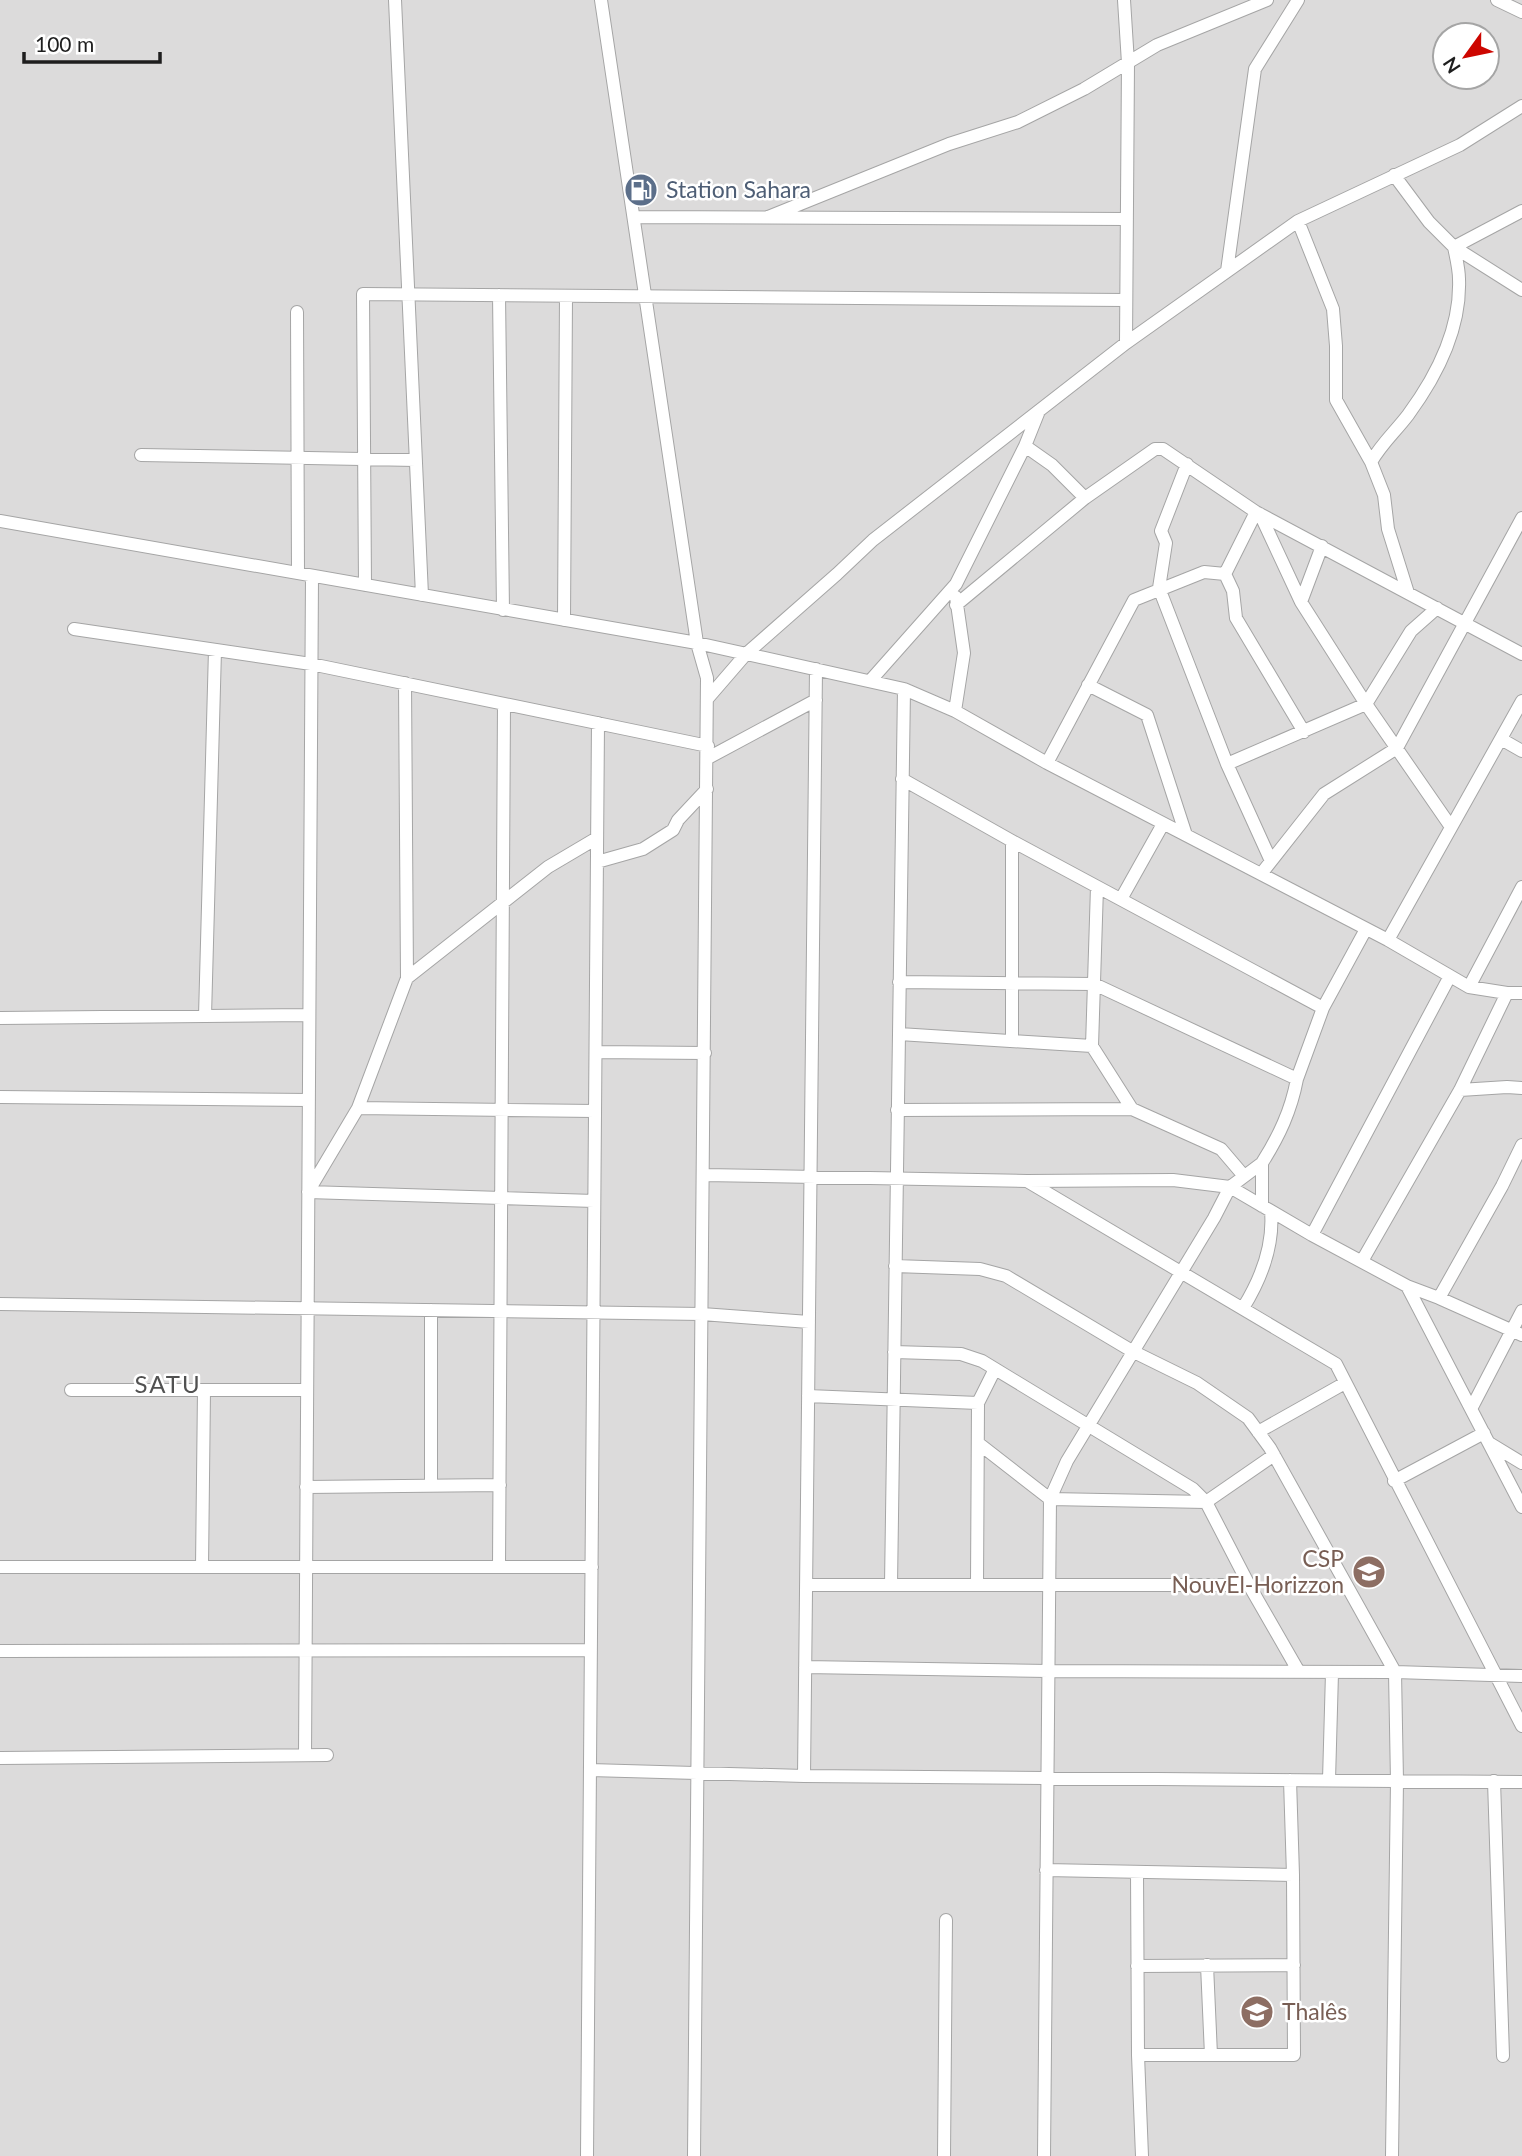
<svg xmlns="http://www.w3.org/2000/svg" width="1522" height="2156" font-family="Lato,sans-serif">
  <rect width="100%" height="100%" fill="#f0ece4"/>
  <path fill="#dcdbdb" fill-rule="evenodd" d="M0,0H1522V2156H0ZM1445,35H1487V77H1445Z"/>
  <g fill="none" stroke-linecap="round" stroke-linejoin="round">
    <defs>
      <path id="minor" d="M395,0L422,595
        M601,0L697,643L707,678L694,2156
        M1124,0L1128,63L1126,343
        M1497,0L1522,12
        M1394,175L1429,222L1454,247L1522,290
        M634,217L1127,219
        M768,217L949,144L1018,122L1084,89L1157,45L1267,0
        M1298,221L1333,309L1336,346V400L1371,462L1384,495L1388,529L1408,593
        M1227,271L1255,69L1298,0
        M499,295L503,610
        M297,312L298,573
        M1025,446L1052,465L1085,498
        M141,455L416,460
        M1371,462C1382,443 1395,432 1408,415C1436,377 1461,328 1459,279C1459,269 1456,257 1454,247L1522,211
        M1187,464L1161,531L1166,543L1159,588L1227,764L1271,861
        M1260,514L1301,602
        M0,521L697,643L904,689L955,711L1047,763L1388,940L1469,987L1507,993L1460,1090L1362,1261
        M1322,546L1301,602L1366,704L1451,827
        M1225,574L1233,591L1236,618L1304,732
        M1225,574L1256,512
        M365,585L363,294L1126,300
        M956,605L1085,498L1155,449H1163L1256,512L1522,654
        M564,620L566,296
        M74,629L311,664L708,746
        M870,681L956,584L1025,446L1039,411
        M405,683L407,978
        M1088,685L1147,715L1186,835
        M708,698L746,654L837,574L873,540L1126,343L1298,221L1460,145L1522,106
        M955,711L964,653L956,597
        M1501,739L1522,751
        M708,758L816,700
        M1047,763L1134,600L1204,572L1225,574
        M1227,764L1366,704L1411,631L1437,608
        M902,779L1012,841L1323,1008
        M1012,841V1041
        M597,862L643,849L673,830L678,820L707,789
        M1261,874L1324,794L1397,748L1522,518
        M1097,887L1092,1046L1132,1109L1221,1149L1244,1176
        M1121,899L1163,824
        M1388,940L1522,701
        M899,982L1094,984L1297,1079C1291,1111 1279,1136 1262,1163
        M1469,987L1522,887
        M1507,993H1522
        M205,1016L215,650
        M0,1018L309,1015
        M899,1034L1092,1046
        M596,1052L705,1053
        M1297,1079L1323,1008L1366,929
        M1460,1090L1507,1087L1522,1088
        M0,1097L309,1100
        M358,1108L595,1111
        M897,1110L1132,1109
        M704,1175L1027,1181L1173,1180L1230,1187L1312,1235L1407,1286L1439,1298L1522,1335
        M1027,1181L1336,1364L1522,1726
        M594,1201L308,1192L358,1108L407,978L548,867L597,838
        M1312,1235L1450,976
        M895,1266L980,1269L1006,1276L1132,1351L1197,1383L1248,1418L1270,1448L1395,1672L1397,1781L1392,2156
        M1407,1286L1522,1507
        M1439,1298L1502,1186L1522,1145
        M0,1304L702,1314L809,1322
        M1243,1308C1261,1279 1274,1246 1271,1211
        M894,1352L961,1354L982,1361L1193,1489L1206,1502L1249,1585L1299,1672
        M71,1390H307
        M808,1396L978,1403
        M1471,1409L1522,1311
        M1258,1432L1345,1383
        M978,1443L1050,1499L1206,1502L1274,1455
        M1489,1443L1522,1463
        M1394,1481L1484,1433
        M431,1485V1310
        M306,1487L500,1485
        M0,1567H592
        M202,1567L204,1390
        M499,1567L504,704
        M806,1585H1249
        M891,1585L904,689
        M977,1585L978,1403L995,1369
        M0,1651L591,1650
        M805,1667L1048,1671L1395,1672L1522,1676
        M305,1755L312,576
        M0,1758L327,1755
        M590,1770L804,1776L1522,1782
        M804,1776L816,669
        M1329,1780L1332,1673
        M1494,1781L1503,2056
        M1046,1870L1293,1875
        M1137,1872L1138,2055L1142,2156
        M1207,1965L1211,2055
        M1137,1966L1294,1965
        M1138,2055H1294L1293,1875L1290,1780
        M587,2156L598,723
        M944,2156L946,1920
        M1044,2156L1050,1499L1067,1461L1214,1218L1230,1187L1262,1163V1206"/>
    </defs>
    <use href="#minor" stroke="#a5a5a5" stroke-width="14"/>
    <use href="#minor" stroke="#fff" stroke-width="12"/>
  </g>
  <defs>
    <symbol id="fuel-disc" viewBox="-11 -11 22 22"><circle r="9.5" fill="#5c6f8a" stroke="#fff"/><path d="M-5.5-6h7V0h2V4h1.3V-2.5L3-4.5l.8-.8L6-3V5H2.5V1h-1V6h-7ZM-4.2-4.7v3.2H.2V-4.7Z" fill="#fff"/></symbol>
    <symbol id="school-disc" viewBox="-11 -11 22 22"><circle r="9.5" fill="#8d6e63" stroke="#fff"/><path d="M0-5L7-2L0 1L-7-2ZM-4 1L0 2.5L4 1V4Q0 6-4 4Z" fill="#fff"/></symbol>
  </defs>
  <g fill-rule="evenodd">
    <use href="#fuel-disc" x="622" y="171" width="38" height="38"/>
    <use href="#school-disc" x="1350" y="1553" width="38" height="38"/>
    <use href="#school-disc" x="1238" y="1993" width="38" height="38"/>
  </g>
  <g text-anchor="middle" stroke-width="5" stroke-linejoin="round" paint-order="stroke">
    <g font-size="23" fill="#4e5e75" stroke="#fff" text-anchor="start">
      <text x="666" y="198">Station Sahara</text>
    </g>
    <g font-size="23" fill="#785e54" stroke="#fff" text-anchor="end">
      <text x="1344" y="1567">CSP<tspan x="1344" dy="26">NouvEl-Horizzon</tspan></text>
      <text x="1282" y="2020" text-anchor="start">Thalês</text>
    </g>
    <g font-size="24" letter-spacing="2" fill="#515151" stroke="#fff">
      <text x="168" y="1393">SATU</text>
    </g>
  </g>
  <g transform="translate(1466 56) rotate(237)"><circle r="33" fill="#ffffff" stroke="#a5a5a5" stroke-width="2"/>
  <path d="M0-5L12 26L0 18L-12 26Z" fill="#cd0600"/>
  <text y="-10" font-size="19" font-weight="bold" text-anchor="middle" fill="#1e1e1e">N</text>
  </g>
  <path d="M24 52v10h136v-10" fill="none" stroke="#1e1e1e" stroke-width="3.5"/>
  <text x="35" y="52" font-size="21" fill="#1e1e1e" stroke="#ffffff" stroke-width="5" paint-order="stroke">100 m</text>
</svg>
